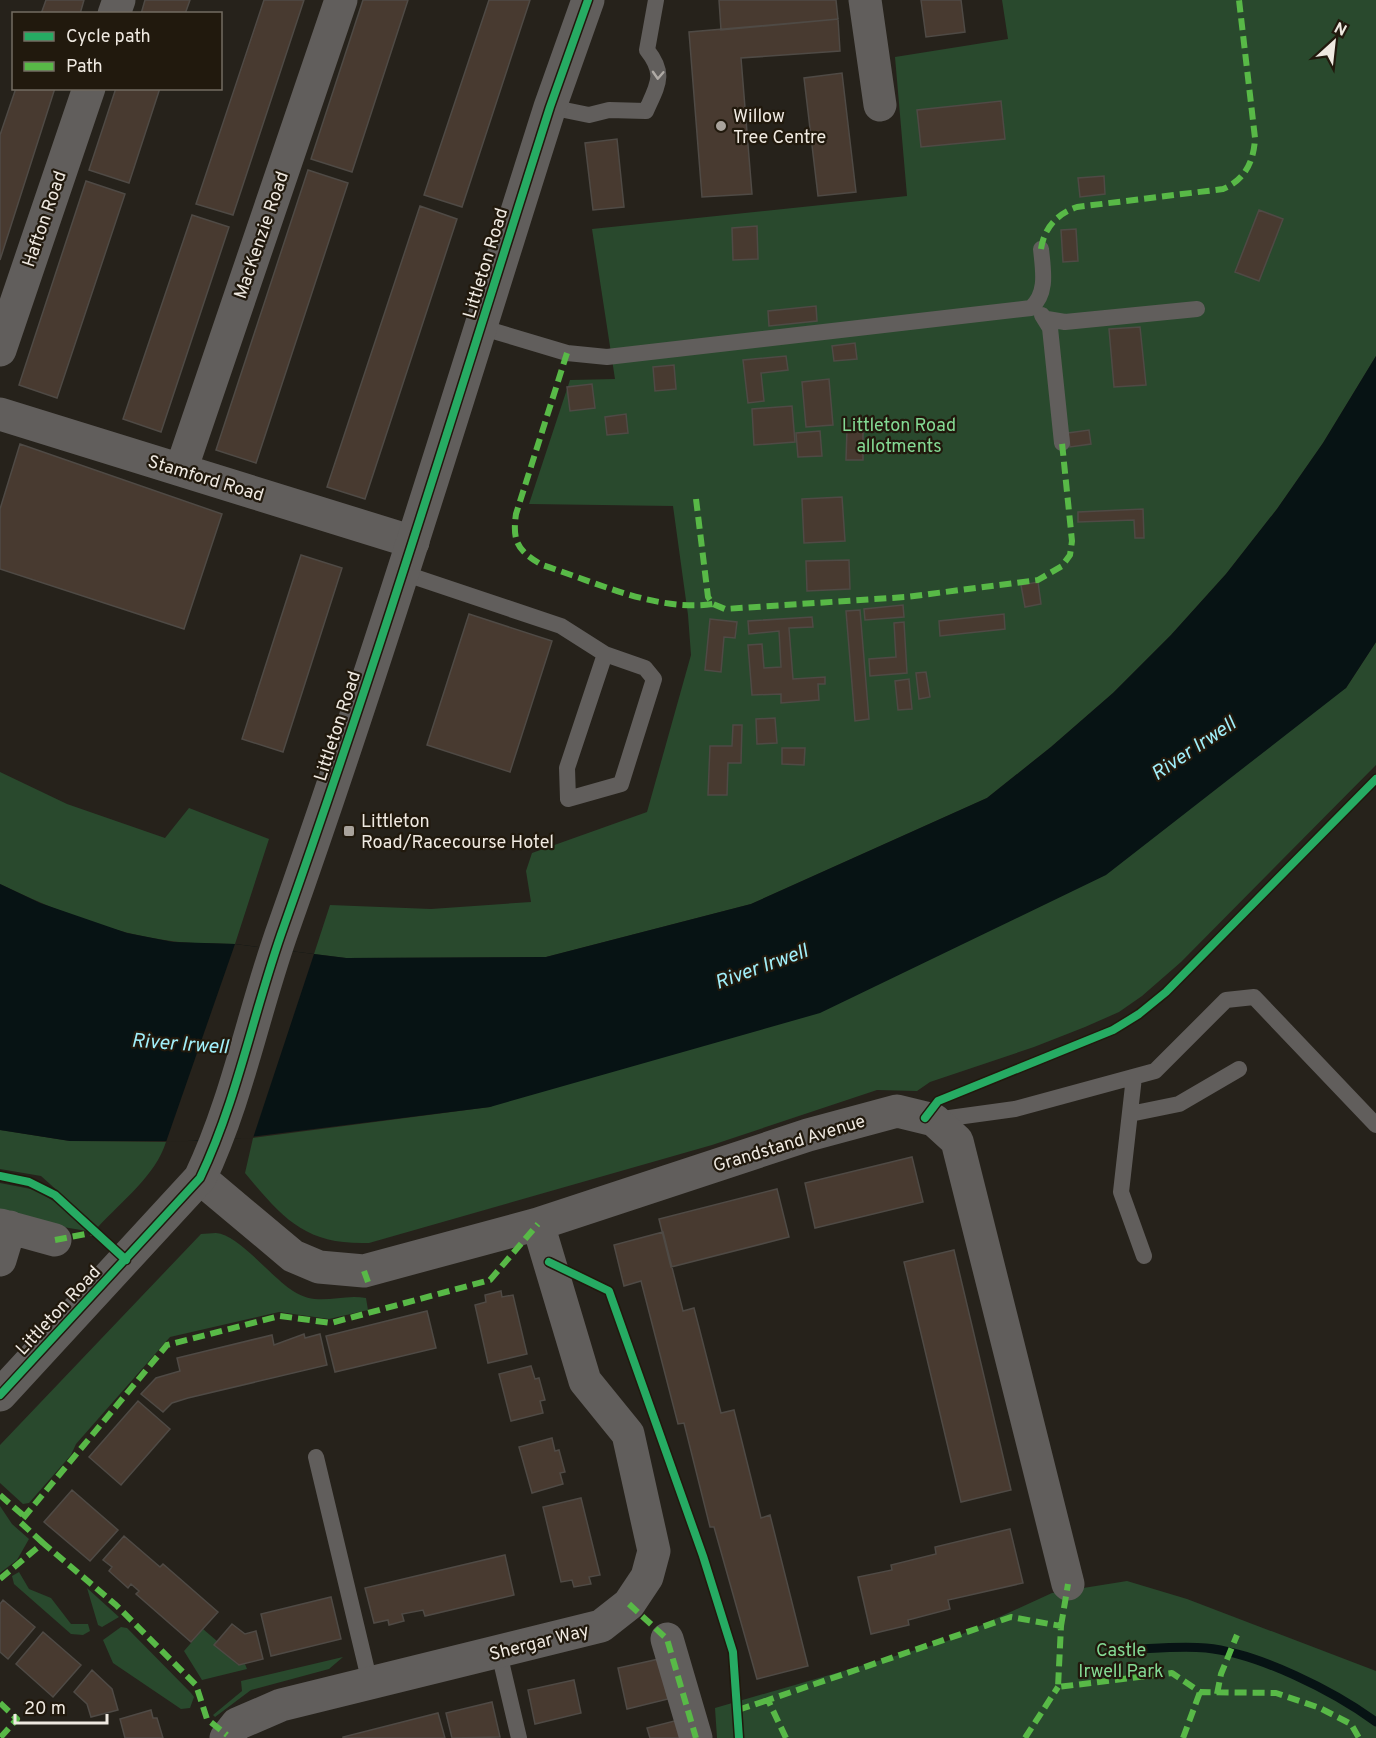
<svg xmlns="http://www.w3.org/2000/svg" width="1376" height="1738" font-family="Overpass,sans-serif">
  <rect width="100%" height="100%" fill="#26221b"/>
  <path fill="#29492d" d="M1002,0H1376V356L1323,443L1277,509L1226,574L1171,635L1113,693L1051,747L987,798L751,904L546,957L346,958L314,954L330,905L431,909L531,902L526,871L532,853L647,812L691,655L688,615L673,506L529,504L570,380L615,379L592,229L907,196L895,57L1008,39Z
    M1376,642V765L1181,962L1142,996L1119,1012L1085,1027L1034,1047L930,1082L917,1091L877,1090L712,1145L369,1243C306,1245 284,1220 245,1173L253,1138L490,1107L1346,688Z
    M0,772L67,804L165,838L189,808L269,839L235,944C214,943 192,944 171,941C111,933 54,910 0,884Z
    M0,1130L70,1141L166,1142C156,1175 121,1202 98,1227L41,1176L0,1169Z
    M0,1183L36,1190L55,1202L87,1231L27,1221L0,1213Z
    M216,1233C239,1235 271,1277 293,1291C319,1308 340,1293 366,1298L368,1310L329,1319L279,1312L170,1337L76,1444L71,1455L29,1503L23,1504L0,1483V1445L201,1234Z
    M0,1506L12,1524L29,1539L17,1560L0,1573Z
    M19,1572L29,1589L51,1598L71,1624H88L90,1631L83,1635L71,1634L14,1584L12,1576Z
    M1127,1581L1187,1599L1376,1671V1738H717L715,1708L947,1641L1052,1593Z
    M87,1588L119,1617L102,1627L98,1625Z
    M121,1627L127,1628L191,1693L194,1697L190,1708L181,1709L113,1663L103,1640Z
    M203,1629L217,1641L215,1645L238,1665L245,1664L247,1669L202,1680L184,1651Z
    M343,1657L329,1669L251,1690L215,1717L213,1715L242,1691L241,1681Z"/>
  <path fill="#071314" d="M1376,356V642L1346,688L1106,875L820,1013L490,1107L217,1141H70L0,1130V884L40,903L127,933L173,942L235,944L346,958L546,957L751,904L987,798L1051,747L1113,693L1171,635L1226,574L1277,509L1323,443Z"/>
  <path fill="#26221b" d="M235,944L314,954L253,1138L166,1142Z"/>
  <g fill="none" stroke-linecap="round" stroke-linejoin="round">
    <path stroke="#071314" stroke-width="9" d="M1114,1650C1144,1650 1176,1645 1206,1648C1258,1653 1334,1691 1376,1722"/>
  </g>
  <path fill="#483a30" stroke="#4f4a45" stroke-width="1.5" d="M46,0H84L80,14H41Z
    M145,0H190L185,14H141Z
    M264,0H304L233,215L196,204Z
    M363,0H408L352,172L311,159Z
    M489,0H530L462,207L424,195Z
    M719,0H836L838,19L721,30Z
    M921,0H961L965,32L926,37Z
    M838,19L840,51L741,58L752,194L702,197L689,32Z
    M842,73L856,192L818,196L804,78Z
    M16,88H55L0,260V135Z
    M116,88H160L129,183L89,170Z
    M1001,101L1005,139L921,147L917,110Z
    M617,139L624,207L593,210L585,143Z
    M308,170L348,183L256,463L216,450Z
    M1104,176L1105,194L1080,197L1078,178Z
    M86,181L125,194L57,398L19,385Z
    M420,206L457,219L365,499L327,487Z
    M1259,210L1283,219L1259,281L1235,272Z
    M192,215L229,227L161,432L123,419Z
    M757,226L758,259L733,260L732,228Z
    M1076,229L1078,261L1063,262L1061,230Z
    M816,306L817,321L769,326L768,311Z
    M1140,327L1146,385L1114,387L1109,329Z
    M855,343L857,359L834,361L832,346Z
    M786,356L788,370L761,373L764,401L748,403L743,360Z
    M674,365L676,389L655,391L653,367Z
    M829,379L833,425L806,427L802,382Z
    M592,384L595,408L570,411L567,387Z
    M792,406L795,442L754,445L752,409Z
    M626,414L628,433L607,435L605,417Z
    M847,429L863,430V460H846Z
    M1089,430L1091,444L1070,447L1068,433Z
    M820,431L822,456L798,457L796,433Z
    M20,444L222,514L184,629L0,569V509Z
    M842,497L845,541L804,543L802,499Z
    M1143,509L1144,538H1135L1134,520L1078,522V512Z
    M301,555L342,568L283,752L242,739Z
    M849,560L850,589L807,591L806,561Z
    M1038,582L1041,604L1025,607L1021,585Z
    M903,605L904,617L865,620L864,609Z
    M860,610L869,719L855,721L846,611Z
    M469,614L552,641L510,772L427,745Z
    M1004,614L1005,629L940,636L939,621Z
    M812,617L813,627L789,628L793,679L825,677V684H818L819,700L781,703V694L752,695L748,645L762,644L764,668L781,667L779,631L749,634L748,621Z
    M710,619L737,622L735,638L724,637L721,672L705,670Z
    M904,622L907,673L870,676L869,659L896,657L894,623Z
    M926,672L930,697L919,699L916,673Z
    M909,679L912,709L898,710L895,681Z
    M775,718L777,743L757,744L756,719Z
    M733,725H742L741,763H728L727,795H708L710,746H732Z
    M782,748H805L804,765L782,764Z
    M912,1157L923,1202L815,1228L805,1183Z
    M777,1189L789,1237L671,1267L659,1219Z
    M663,1232L683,1311L694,1308L721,1413L734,1410L761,1518L770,1515L808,1666L757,1679L714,1527H710L684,1423L678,1424L641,1281L624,1286L614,1245Z
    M954,1250L1011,1490L961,1502L904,1262Z
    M501,1291L502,1297L513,1295L527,1354L488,1363L475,1305L486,1302L485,1295Z
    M427,1311L436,1348L335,1372L326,1336Z
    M304,1334L305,1338L320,1334L327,1365L188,1398L172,1403L163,1412L141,1394L156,1378L180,1371L177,1358L272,1335L274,1345Z
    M531,1366L535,1379L539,1378L545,1400L540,1401L543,1413L511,1421L499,1374Z
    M138,1401L170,1429L121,1485L89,1457Z
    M552,1438L555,1451L559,1450L565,1472L560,1473L563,1484L532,1493L519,1447Z
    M72,1490L118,1530L90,1561L44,1522Z
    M581,1498L600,1575L589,1577L591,1584L574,1587L572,1580L561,1582L543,1507Z
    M1010,1529L1023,1583L948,1600L950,1609L908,1620L909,1625L871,1634L858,1577L892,1570L891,1565L936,1554L935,1547Z
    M124,1536L160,1567L163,1564L218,1612L191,1642L136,1594L139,1591L131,1584L128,1588L109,1571L112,1567L103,1560Z
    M505,1555L514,1595L425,1616L423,1610L402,1614L404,1621L389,1625L388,1620L374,1623L365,1588Z
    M331,1597L341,1639L271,1656L261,1614Z
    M3,1600L35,1627L8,1659L0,1652V1604Z
    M232,1624L245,1634L256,1631L263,1659L239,1665L214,1645Z
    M43,1632L81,1665L53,1697L16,1664Z
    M659,1659L668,1699L627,1709L618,1668Z
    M92,1670L112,1689L118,1710L91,1717L87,1704L74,1692Z
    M574,1680L581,1713L535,1724L528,1690Z
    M492,1702L500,1737L452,1738L446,1713Z
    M151,1710L153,1718H157L163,1738H125L120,1719Z
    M438,1713L445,1738H343V1737Z
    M682,1719L692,1738H650L647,1728Z"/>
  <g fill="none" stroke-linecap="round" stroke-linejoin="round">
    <path stroke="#615e5c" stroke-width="16" d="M550,107L589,115L609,110L646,111C658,84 666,74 647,50L656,0
      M1042,315L1050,328L1062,443
      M1047,319L1065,322L1197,309
      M480,327L567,353L607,357L1031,308C1048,293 1043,270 1041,249
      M403,573L561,626L605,654L645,668L654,679L621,784L568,799L567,768L605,654
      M1134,1077L1121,1192L1144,1256
      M1130,1114L1179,1104L1239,1069
      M935,1120L1015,1109L1155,1071L1226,1000L1254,997L1376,1125
      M316,1457L370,1683
      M499,1653L519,1738"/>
    <path stroke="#615e5c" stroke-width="33" d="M865,0L880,105
      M114,14L119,0
      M0,350L89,88
      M0,414L413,542
      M181,470L341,0
      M200,1178L293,1256L319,1267L364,1271L538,1224L808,1135L897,1111L934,1120L957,1141L1068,1584
      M0,1225L55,1240
      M0,1260L10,1227
      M667,1639L696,1738
      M226,1738L237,1724L281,1705L601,1626L629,1604L647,1577L654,1551L628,1434L585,1381L538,1224"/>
    <path stroke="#615e5c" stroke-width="33" d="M0,1395L200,1178C238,1098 254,1009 284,926C380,655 463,381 550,107L588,0"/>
    <path stroke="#58b947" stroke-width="6" stroke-dasharray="12 6" stroke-linecap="butt" d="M1041,249C1044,228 1057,214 1077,207L1223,189C1245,180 1254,161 1255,138L1239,0
      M567,353L516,514C512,542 518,551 542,565C596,582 656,612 713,604
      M696,499L708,597L713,604L725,609L906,597L1038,580L1062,566L1070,555L1072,541L1062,443
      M55,1240L96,1232
      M364,1271L368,1282
      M0,1495L25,1517
      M43,1543L20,1522L167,1345L280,1316L331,1323L490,1280L538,1224
      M0,1579L43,1543L116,1605L196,1685L207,1719L227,1735
      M629,1604L667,1639L696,1738
      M1061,1626L1068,1584
      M1217,1694L1221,1674L1237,1635
      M0,1703L17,1719L0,1738
      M738,1710L768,1700
      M786,1738L768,1700L1011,1617L1061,1626L1058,1687L1172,1673L1200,1692L1276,1693L1320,1708L1351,1724L1359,1738
      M1025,1738L1058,1687
      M1183,1738L1200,1692"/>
    <defs>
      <path id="cycleway" d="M925,1118L938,1101L1113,1030L1139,1014L1166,992L1376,779
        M0,1176L29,1182L55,1195L126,1260
        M549,1262L609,1291L703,1556L733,1652L739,1738
        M0,1395L200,1178C238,1098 254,1009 284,926C380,655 463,381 550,107L588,0"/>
    </defs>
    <use href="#cycleway" stroke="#21190d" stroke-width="11"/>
    <use href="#cycleway" stroke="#26ab63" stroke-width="8"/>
  </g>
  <defs><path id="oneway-chevron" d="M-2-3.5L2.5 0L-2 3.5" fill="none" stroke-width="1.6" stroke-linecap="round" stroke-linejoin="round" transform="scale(1.5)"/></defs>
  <use stroke="#afaaa5" href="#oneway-chevron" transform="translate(658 75) rotate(93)"/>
  <g fill="#a9a39c" stroke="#21190d" stroke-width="2">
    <circle cx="721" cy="126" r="6"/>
    <rect x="343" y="825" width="12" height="12" rx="3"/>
  </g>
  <g text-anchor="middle" stroke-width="4.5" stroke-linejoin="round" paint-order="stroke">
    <g font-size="18" fill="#efe9e1" stroke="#21190d" text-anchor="start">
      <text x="733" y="122">Willow<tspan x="733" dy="21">Tree Centre</tspan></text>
      <text x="361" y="827">Littleton<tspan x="361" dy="21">Road/Racecourse Hotel</tspan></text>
    </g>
    <g font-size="18" fill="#efe9e1" stroke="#21190d">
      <text transform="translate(44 219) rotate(-71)" y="6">Hafton Road</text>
      <text transform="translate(261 235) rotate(-71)" y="6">MacKenzie Road</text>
      <text transform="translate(485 263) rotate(-73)" y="6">Littleton Road</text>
      <text transform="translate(206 478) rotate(17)" y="6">Stamford Road</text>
      <text transform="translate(337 726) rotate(-72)" y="6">Littleton Road</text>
      <text transform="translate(789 1143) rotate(-17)" y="6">Grandstand Avenue</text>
      <text transform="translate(58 1310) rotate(-47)" y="6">Littleton Road</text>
      <text transform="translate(539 1642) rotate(-14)" y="6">Shergar Way</text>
    </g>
    <g font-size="18" fill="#84da94" stroke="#21190d">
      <text x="899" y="431">Littleton Road<tspan x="899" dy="21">allotments</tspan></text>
      <text x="1121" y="1656">Castle<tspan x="1121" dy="21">Irwell Park</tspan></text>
    </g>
    <g font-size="20" font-style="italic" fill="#a1effa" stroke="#21190d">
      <text transform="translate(1193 748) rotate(-34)" y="7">River Irwell</text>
      <text transform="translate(761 966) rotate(-20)" y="7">River Irwell</text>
      <text transform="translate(180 1043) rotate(4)" y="7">River Irwell</text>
    </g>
  </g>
  <rect x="12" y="12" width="210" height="78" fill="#21190d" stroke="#736c62" stroke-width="1.5"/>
  <rect x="24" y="32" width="30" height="9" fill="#26ab63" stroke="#736c62" stroke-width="1.5"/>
  <text x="66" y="42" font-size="18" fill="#efe9e1">Cycle path</text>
  <rect x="24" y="62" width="30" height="9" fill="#58b947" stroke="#736c62" stroke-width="1.5"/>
  <text x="66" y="72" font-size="18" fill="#efe9e1">Path</text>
  <g transform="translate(1334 42) rotate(27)" stroke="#21190d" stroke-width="4.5" paint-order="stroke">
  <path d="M0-4.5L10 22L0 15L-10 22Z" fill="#efe9e1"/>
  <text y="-9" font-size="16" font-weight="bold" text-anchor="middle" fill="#efe9e1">N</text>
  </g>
  <path d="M15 1714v9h92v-9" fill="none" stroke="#efe9e1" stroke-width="3"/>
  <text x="24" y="1714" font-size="18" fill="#efe9e1" stroke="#21190d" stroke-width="4.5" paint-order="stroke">20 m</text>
</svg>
